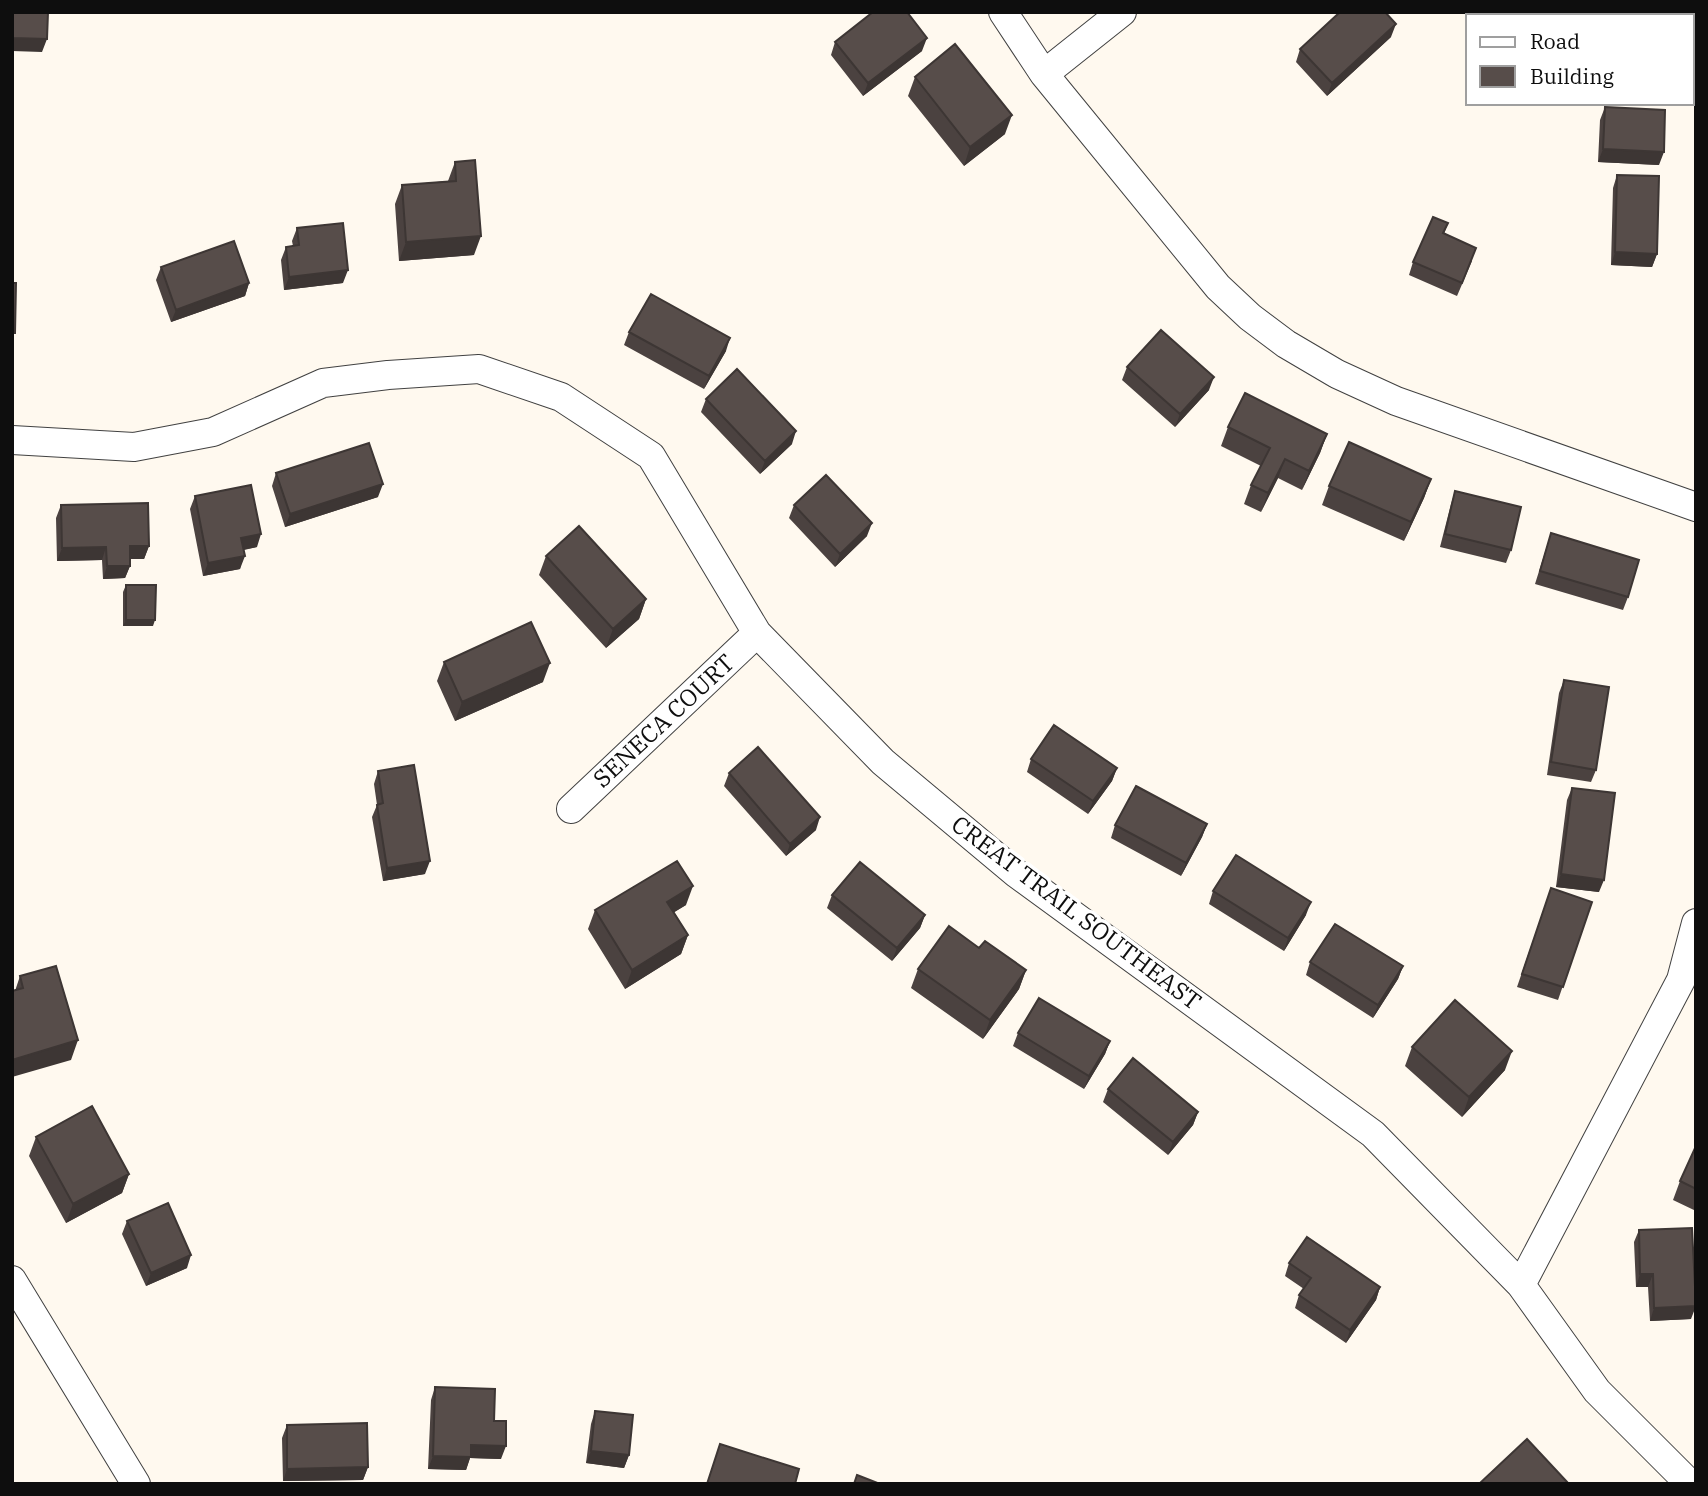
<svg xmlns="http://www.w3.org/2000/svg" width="1708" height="1496" font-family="'IBM Plex Serif',serif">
  <rect width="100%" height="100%" fill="#fff9ef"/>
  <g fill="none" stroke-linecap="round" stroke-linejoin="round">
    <defs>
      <path id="minor" d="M1003,12L1044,74L1218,287L1250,317L1286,344L1337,374L1396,401L1696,507
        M1044,74L1122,12
        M12,440L134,447L213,432L323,383L388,375L479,369L561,397L651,456L757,633L883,762L1017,874L1373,1134L1521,1285L1597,1391L1690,1484
        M571,809L757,633
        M12,1280L136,1484
        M1521,1285L1681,980L1696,923"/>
    </defs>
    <use href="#minor" stroke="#414141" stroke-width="30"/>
    <use href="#minor" stroke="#fff" stroke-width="28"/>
  </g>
  <path fill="#4b4240" d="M1391,37L1327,96L1296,62L1300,49Z
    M835,42L922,51L863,96L831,55Z
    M915,77L1005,134L964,166L908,96Z
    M1605,107L1659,165L1598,162L1600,120Z
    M455,162L474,255L399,261L395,204L402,185L448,181Z
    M1617,175L1657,254L1652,267L1611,265L1613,188Z
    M1448,223L1444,234L1472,261L1457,296L1409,275L1413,262Z
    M297,228L343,283L284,290L281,260L286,247L293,246L292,241Z
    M161,267L249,283L245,296L171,322L156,280Z
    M629,332L726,351L704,389L624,345Z
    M1127,367L1209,390L1175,427L1122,380Z
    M706,399L792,444L760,474L701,412Z
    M1228,427L1327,434L1320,453L1302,490L1278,478L1261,512L1244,504L1251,485L1261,466L1221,446Z
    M276,473L378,497L285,527L272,486Z
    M1431,479L1424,498L1404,541L1322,505L1329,486Z
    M1455,491L1511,550L1506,563L1440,547L1451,504Z
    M195,496L257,547L244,550L240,569L203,576L190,509Z
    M61,505L149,546L144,559H130V566L125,578L103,579L102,560L57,561L56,518Z
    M794,505L867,536L835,567L789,518Z
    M1551,533L1628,597L1623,610L1535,584Z
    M546,556L646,599L639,619L606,648L539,575Z
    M126,585L153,626H123V592Z
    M444,662L543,682L455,721L437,681Z
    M1564,680L1596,770L1591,782L1547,775L1559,693Z
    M1031,759L1117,768L1112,781L1088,814L1027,772Z
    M378,771L425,874L383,881L372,817L377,805L374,784Z
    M729,773L816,830L786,856L724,786Z
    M1572,788L1599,892L1556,887L1567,800Z
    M1207,824L1202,837L1181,876L1111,838L1115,825Z
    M1551,888L1592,902L1558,1000L1517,987Z
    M1213,891L1306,915L1284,951L1209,904Z
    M832,895L925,915L920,928L892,961L827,908Z
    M686,905L674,912L688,935L681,954L625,989L588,929L595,910Z
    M979,948L1026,970L1019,989L983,1039L911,988L918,969Z
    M1310,962L1403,966L1398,979L1373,1018L1306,975Z
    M20,976L71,1060L15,991Z
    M1018,1033L1110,1041L1105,1054L1084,1089L1013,1046Z
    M1412,1047L1505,1070L1462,1117L1405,1066Z
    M1108,1089L1198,1112L1193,1125L1168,1155L1103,1102Z
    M36,1137L129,1174L122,1193L66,1223L29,1156Z
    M1696,1146V1211L1673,1200L1680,1181Z
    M127,1221L187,1268L146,1286L122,1234Z
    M1639,1230L1691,1319L1650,1321L1648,1287H1636L1634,1242Z
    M1289,1263L1380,1287L1376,1300L1346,1343L1295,1308L1299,1295L1304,1289L1285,1276Z
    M435,1387L494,1421L501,1459L470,1458L466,1470L428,1469L431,1400Z
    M595,1411L629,1455L624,1468L586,1463L591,1424Z
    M287,1425L368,1467L363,1480L283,1481L282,1438Z"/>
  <path fill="#3d3634" d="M1396,24L1391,37L1327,96L1332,83Z
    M13,38L47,39L42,52L12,51Z
    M927,38L922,51L863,96L868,83Z
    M1012,115L1005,134L964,166L970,147Z
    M1603,149L1664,152L1659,165L1598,162Z
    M481,236L474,255L399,261L406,242Z
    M1615,252L1657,254L1652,267L1611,265Z
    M348,270L343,283L284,290L289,277Z
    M249,283L245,296L171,322L176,310Z
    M730,338L726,351L704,389L709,376Z
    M1214,377L1209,390L1175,427L1180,414Z
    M796,431L792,444L760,474L765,461Z
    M1327,434L1320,453L1302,490L1309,471Z
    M1285,459L1278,478L1261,512L1268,493Z
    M1431,479L1424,498L1404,541L1411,522Z
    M383,484L378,497L285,527L290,514Z
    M872,523L867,536L835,567L840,554Z
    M261,534L257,547L236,551L241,538Z
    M130,546H149L144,559H125Z
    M106,547L102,560L57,561L62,548Z
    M245,556L240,569L203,576L208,563Z
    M107,566H130L125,578L103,579Z
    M646,599L639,619L606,648L613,629Z
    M126,620H155L153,626H123Z
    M550,663L543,682L455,721L462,702Z
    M1117,768L1112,781L1088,814L1093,801Z
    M820,817L816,830L786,856L790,844Z
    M1207,824L1202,837L1181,876L1186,863Z
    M430,861L425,874L383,881L387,868Z
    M1561,874L1604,880L1599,892L1556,887Z
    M693,886L686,905L660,921L667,902Z
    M1311,902L1306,915L1284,951L1288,938Z
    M925,915L920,928L892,961L897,948Z
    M688,935L681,954L625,989L632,970Z
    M1403,966L1398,979L1373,1018L1378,1005Z
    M1026,970L1019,989L983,1039L990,1020Z
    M78,1040L71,1060L12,1077V1060Z
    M1110,1041L1105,1054L1084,1089L1089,1076Z
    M1512,1051L1505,1070L1462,1117L1469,1097Z
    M1198,1112L1193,1125L1168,1155L1173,1142Z
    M129,1174L122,1193L66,1223L73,1204Z
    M191,1255L187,1268L146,1286L151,1273Z
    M1640,1274H1653L1648,1287H1636Z
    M1380,1287L1376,1300L1346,1343L1350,1330Z
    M1696,1306L1691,1319L1650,1321L1654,1308Z
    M471,1445L506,1446L501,1459L470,1458L466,1470L428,1469L433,1456Z
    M591,1451L629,1455L624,1468L586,1463Z
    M368,1467L363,1480L283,1481L287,1469Z"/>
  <path fill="#574d4a" stroke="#3d3634" stroke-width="2" d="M13,12H48L47,39L13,38Z
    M873,12H907L927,38L868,83L835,42Z
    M1340,12H1385L1396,24L1332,83L1300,49Z
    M1624,12H1671L1670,16H1623Z
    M955,44L1012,115L970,147L915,77Z
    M1605,107L1665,110L1664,152L1603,149Z
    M475,160L481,236L406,242L402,185L456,181L455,162Z
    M1617,175L1659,176L1657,254L1615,252Z
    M1433,217L1448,223L1443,233L1476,248L1462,283L1413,262Z
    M343,223L348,270L289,277L286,247L299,245L297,228Z
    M234,241L249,283L176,310L161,267Z
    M12,283H16L15,333H12Z
    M651,294L730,338L709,376L629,332Z
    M1161,330L1214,377L1180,414L1127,367Z
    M737,369L796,431L765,461L706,399Z
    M1245,393L1327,434L1309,471L1285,459L1268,493L1251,485L1270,448L1228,427Z
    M1349,442L1431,479L1411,522L1329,486Z
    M369,443L383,484L290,514L276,473Z
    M826,475L872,523L840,554L794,505Z
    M251,485L261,534L241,538L245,556L208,563L195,496Z
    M1455,491L1521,507L1511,550L1445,534Z
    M148,503L149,546H130V566H107L106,547L62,548L61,505Z
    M579,526L646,599L613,629L546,556Z
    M1551,533L1639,560L1628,597L1540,571Z
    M126,585H156L155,620H126Z
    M531,622L550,663L462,702L444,662Z
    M1564,680L1609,687L1596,770L1551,762Z
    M1054,725L1117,768L1093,801L1031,759Z
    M758,747L820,817L790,844L729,773Z
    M414,765L430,861L387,868L377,805L383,803L378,771Z
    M1136,786L1207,824L1186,863L1115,825Z
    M1572,788L1615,793L1604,880L1561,874Z
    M1236,855L1311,902L1288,938L1213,891Z
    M677,861L693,886L667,902L688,935L632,970L595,910Z
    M860,862L925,915L897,948L832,895Z
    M1551,888L1592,902L1563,987L1522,974Z
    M1335,924L1403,966L1378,1005L1310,962Z
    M949,926L979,948L985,941L1026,970L990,1020L918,969Z
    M56,966L78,1040L12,1060V991L23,988L20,976Z
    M1039,998L1110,1041L1089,1076L1018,1033Z
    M1455,1000L1512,1051L1469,1097L1412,1047Z
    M1133,1058L1198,1112L1173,1142L1108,1089Z
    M92,1106L129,1174L73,1204L36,1137Z
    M1696,1146V1189L1680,1181Z
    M168,1203L191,1255L151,1273L127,1221Z
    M1692,1228L1696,1306L1654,1308L1653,1274H1640L1639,1230Z
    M1307,1237L1380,1287L1350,1330L1299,1295L1311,1278L1289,1263Z
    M435,1387L495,1389L494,1421H506V1446L471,1445V1457L433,1456Z
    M595,1411L633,1415L629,1455L591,1451Z
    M367,1423L368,1467L287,1469V1425Z
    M1527,1439L1569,1484H1479Z
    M720,1444L799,1469L795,1484H707Z
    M857,1475L880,1484H854Z"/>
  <g text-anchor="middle" stroke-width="7" stroke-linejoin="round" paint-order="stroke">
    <g font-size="24" fill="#0e0e0e" stroke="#fff">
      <text transform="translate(664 721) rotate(-43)" y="8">SENECA COURT</text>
      <text transform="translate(1076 913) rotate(37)" y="8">CREAT TRAIL SOUTHEAST</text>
    </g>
  </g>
  <rect width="1708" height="1496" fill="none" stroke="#0e0e0e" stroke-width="28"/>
  <rect x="1466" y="14" width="228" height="91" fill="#ffffff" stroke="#9f9f9f" stroke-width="2"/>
  <rect x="1480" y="37" width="35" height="10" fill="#ffffff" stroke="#9f9f9f" stroke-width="2"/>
  <text x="1530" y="49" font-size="21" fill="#0e0e0e">Road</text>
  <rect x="1480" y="66" width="35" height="21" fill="#574d4a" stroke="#9f9f9f" stroke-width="2"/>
  <text x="1530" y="84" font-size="21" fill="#0e0e0e">Building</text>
</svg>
